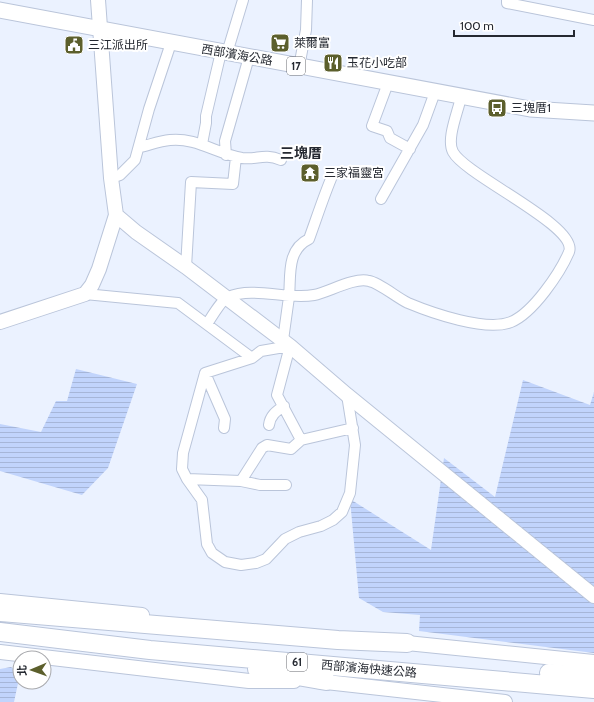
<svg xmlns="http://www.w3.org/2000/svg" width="594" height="702" font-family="Cabin,'Noto Sans TC',sans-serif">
  <defs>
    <pattern id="water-rules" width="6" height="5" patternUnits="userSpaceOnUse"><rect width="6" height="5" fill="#c1d4fc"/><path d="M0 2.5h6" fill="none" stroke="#a6b6d8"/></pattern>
  </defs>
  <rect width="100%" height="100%" fill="#ebf2ff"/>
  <path fill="url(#water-rules)" d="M76,369L137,384L108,468L82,495L0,471V424L41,432L56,401H67Z
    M523,380L590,405L594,392V653L419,631L420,615L383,612L359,598L350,499L431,550L444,458L495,497Z
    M11,667L20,674L14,702H0V669Z"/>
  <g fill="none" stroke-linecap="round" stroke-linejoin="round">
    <defs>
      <path id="street" d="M507,0V3L594,20
        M227,53L243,0
        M299,67L306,30L307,0
        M388,83L372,126L387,131L390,138L410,149
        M202,144L206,123V116L221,52
        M140,147C149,145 160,141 170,140C195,137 218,154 242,158C258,160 263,153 281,160
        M226,155L225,141L249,57
        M111,178L120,175L135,160L149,109L171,43
        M381,199L423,125L435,92
        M186,267L191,182L233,184L236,157
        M85,294L178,303L252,358
        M207,324C211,318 222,299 228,297C254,286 286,300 314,295C329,292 354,277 369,281C380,283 397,298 408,303C432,313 486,332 511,322C533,313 560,273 569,252C579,226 466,176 453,152C446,139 458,112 461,97
        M283,340C285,326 287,312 289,297C291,277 286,250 309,239C317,217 324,195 333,174
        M205,373L225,419L224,428
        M269,425C270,416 276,411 284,406
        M301,440L277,395L290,346L261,351L252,358L205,373L183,453L182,469L187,479L202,500L207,544L212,553L225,562L241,565L256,563L266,559L285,539L299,532L321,526L333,520L342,512L350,493L355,445L347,395
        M187,479L241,481L262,448L267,445L291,449L301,440L353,428
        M241,481L260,485H286"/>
      <path id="secondary" d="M116,215L136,232L186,267L290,346L347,395L594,596
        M0,322L85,294L92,285L99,269L116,215L111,178L98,0
        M0,601L142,615
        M397,642L594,662
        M0,652L249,681H294
        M317,681L505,702"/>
      <path id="primary" d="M0,10L530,109L594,113"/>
      <path id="highway" d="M0,612L338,640L407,643
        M0,632L150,650L594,689
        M257,669L326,681
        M549,673L594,677"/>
    </defs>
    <use href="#street" stroke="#bac5da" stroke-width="12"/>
    <use href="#secondary" stroke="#bac5da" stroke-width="16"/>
    <use href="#primary" stroke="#bac5da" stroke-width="17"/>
    <use href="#highway" stroke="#bac5da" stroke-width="20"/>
    <use href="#street" stroke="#fff" stroke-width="10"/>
    <use href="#secondary" stroke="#fff" stroke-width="14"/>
    <use href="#primary" stroke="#fff" stroke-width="15"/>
    <use href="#highway" stroke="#fff" stroke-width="18"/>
  </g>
  <defs>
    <symbol id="supermarket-square" viewBox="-11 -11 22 22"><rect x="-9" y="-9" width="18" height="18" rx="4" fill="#5c5f2c" stroke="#fff"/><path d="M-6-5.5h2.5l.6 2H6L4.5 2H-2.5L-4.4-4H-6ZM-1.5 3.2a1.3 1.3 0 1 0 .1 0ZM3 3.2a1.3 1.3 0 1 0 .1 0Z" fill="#fff"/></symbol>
    <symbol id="civic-square" viewBox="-11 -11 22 22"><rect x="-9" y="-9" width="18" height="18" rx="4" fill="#5c5f2c" stroke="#fff"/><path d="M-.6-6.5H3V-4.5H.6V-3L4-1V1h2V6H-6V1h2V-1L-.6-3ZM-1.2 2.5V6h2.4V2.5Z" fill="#fff"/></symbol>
    <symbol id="restaurant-square" viewBox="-11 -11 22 22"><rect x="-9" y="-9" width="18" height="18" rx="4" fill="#5c5f2c" stroke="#fff"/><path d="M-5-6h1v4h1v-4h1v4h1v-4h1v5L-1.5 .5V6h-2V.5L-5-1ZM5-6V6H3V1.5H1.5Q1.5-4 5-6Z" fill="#fff"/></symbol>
    <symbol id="bus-square" viewBox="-11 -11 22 22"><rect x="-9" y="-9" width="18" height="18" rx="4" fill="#5c5f2c" stroke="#fff"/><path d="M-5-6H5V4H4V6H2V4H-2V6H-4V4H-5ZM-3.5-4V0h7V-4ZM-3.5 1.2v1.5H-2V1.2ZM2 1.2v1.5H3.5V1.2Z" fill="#fff"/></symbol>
    <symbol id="temple-square" viewBox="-11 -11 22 22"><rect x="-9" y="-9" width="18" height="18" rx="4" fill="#5c5f2c" stroke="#fff"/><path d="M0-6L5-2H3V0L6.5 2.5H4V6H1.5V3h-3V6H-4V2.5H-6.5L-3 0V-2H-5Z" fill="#fff"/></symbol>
  </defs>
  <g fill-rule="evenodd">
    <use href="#supermarket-square" x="269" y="32" width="22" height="22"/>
    <use href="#civic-square" x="63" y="34" width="22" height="22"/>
    <use href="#restaurant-square" x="322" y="52" width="22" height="22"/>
    <use href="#bus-square" x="486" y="97" width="22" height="22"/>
    <use href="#temple-square" x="299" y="162" width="22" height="22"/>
  </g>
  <g text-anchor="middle" stroke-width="4" stroke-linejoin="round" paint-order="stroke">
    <g fill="#fff" stroke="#66696f" stroke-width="1">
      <rect x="287" y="57" width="18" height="18" rx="3"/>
      <rect x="287" y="653" width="20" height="18" rx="3"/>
    </g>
    <g font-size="11" font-weight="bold" fill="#252931">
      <text x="296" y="70">17</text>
      <text x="297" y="666">61</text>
    </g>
    <g font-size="12" fill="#252931" stroke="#fff" text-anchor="start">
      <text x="294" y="47">萊爾富</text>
      <text x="88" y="49">三江派出所</text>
      <text x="347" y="67">玉花小吃部</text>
      <text x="511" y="112">三塊厝1</text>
      <text x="324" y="177">三家福靈宮</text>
    </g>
    <g font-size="12" fill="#252931" stroke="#fff">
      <text transform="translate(237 55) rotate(10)" y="4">西部濱海公路</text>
      <text transform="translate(369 669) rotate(5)" y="4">西部濱海快速公路</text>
    </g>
    <g font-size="14" font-weight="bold" fill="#252931" stroke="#fff">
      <text x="301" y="158">三塊厝</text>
    </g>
  </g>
  <g transform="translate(32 670) rotate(268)"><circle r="19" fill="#ffffff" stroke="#a8a9ad"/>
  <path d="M0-3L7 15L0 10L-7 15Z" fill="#5c5f2c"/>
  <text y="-6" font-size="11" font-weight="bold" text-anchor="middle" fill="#252931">北</text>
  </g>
  <path d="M454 30v6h120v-6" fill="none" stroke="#252931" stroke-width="2"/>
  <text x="460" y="30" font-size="12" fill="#252931" stroke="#ffffff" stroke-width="3" paint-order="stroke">100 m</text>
</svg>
